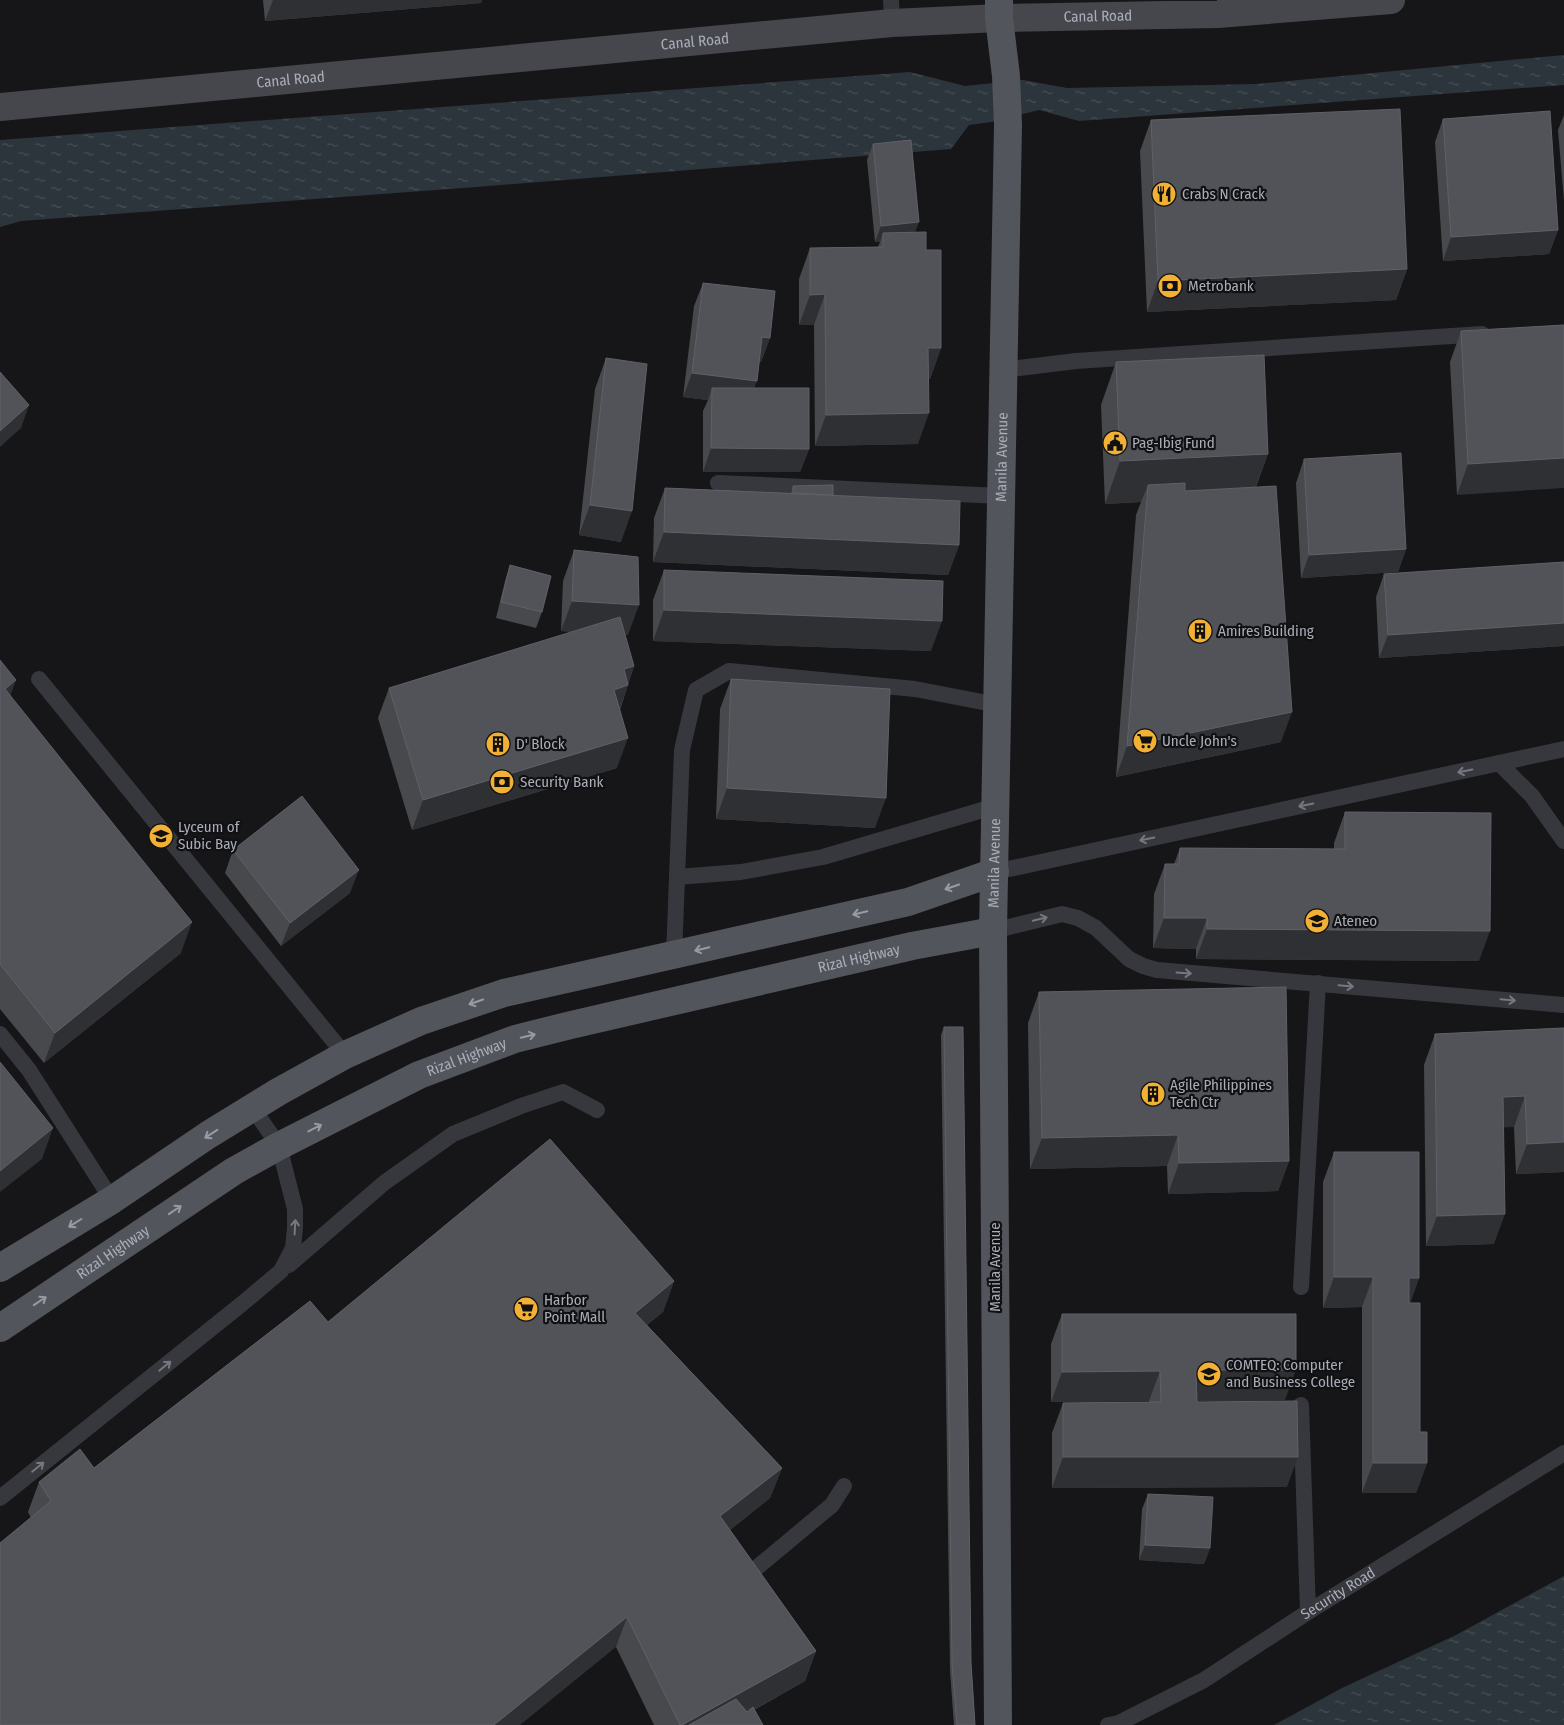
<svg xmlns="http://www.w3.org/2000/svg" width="1564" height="1725" font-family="'Fira Sans Condensed',sans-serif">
  <defs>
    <pattern id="water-ripples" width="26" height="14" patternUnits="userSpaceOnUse" patternTransform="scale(1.25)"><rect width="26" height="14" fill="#2c353c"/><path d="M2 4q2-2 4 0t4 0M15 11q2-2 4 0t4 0" fill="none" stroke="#485056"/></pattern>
  </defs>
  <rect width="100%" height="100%" fill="#161618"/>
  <path fill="url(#water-ripples)" d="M1564,55V85L1079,121L1039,110L991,122L969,125L951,149L476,187L21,221L0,227V140L910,72L965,86L1023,80L1067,88L1256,84Z
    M1564,1576V1725H1274L1342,1688L1456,1635Z"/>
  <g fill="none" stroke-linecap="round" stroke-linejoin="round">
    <g stroke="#37383d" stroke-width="16">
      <path d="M891,0L892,23"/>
      <path d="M1003,370L1076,361L1482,334"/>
      <path d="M718,483L1001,496"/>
      <path d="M39,679L345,1055"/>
      <path d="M1499,763L1532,796L1564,841"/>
      <path d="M995,872L1564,749"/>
      <path d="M677,877L741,872L823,857L996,806"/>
      <path d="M993,931L1062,914L1078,918L1096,928L1129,959L1143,966L1157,970L1564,1005"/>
      <path d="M674,955L682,750L696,690L729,671L915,689L998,705"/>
      <path d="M0,1034L29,1070L112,1200"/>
      <path d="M289,1265L384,1183L453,1134L521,1106L563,1092L597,1110"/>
      <path d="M1301,1287L1318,983"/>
      <path d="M1301,1405L1308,1612"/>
      <path d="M0,1498L243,1303L281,1271L293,1248L295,1228V1209L279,1146L252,1107"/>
      <path d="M742,1580L832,1505L844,1486"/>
      <path id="s1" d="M1108,1725L1119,1723L1204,1680L1308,1612L1564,1453"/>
    </g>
    <path stroke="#45474d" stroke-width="28" id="s2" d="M0,107L892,23L999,18L1218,14L1391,0"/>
    <g stroke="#53555c" stroke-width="28">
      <path d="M0,1268L112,1200L208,1135L278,1092L345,1055L421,1021L504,993L908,902L995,872"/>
      <path id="s3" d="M0,1328L234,1171L279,1146L419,1075L515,1039L571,1025L912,946L993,931"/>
      <path id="s4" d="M998,1725L993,931L1008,125L1006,76L999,18V0"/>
    </g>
  </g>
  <path fill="#47494d" d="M263,0H482L481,3L265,21Z
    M1564,115V201L1558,130Z
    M1443,119L1558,230L1549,254L1443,261L1435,142Z
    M1151,120L1407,269L1396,300L1147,312L1140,151Z
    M873,144L915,232L926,250L941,348L930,379H929L918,444L815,446L814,325H799V279L810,248L878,247L880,242H875L867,160Z
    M703,283L770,338L761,362L759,361L754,388L809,449L800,472H703V411L708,400L683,397L694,306Z
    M1564,325L1457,495L1450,362L1461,331Z
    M606,358L621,542L579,535L595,389Z
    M1116,362L1268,454L1256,487L1281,742L1116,777L1136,515L1141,502L1105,504L1101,405Z
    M1304,459L1406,549L1398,572L1301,578L1296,483Z
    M793,486L833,495L959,545L948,575L653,562L654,518L665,488L791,493Z
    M574,550L628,635H625L634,666L620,710L617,768L412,830L378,718L389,688L572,632L561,631L563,581Z
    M1564,562V646L1379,658L1376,597L1384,574Z
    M510,565L542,612L536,628L496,618L505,581Z
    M664,570L931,651L653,641V600Z
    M0,660L10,695L181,953L44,1063L0,1009Z
    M731,679L875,828L716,819L720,709Z
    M1345,812L1479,961L1196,959V949L1153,948L1154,894L1165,864H1174L1180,848L1334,849V843Z
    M233,850L350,893L281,946L225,873Z
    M1039,992L1289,1161L1278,1191L1168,1194L1167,1166L1030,1169L1028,1023Z
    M944,1027L971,1663L975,1725H954L950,1671L941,1035Z
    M1564,1028V1172L1516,1174L1514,1127H1504L1494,1244L1426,1246L1424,1065L1435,1034Z
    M1334,1152L1419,1278L1410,1303L1420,1432L1427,1463L1416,1493H1362V1307L1323,1308V1182Z
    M674,1281L663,1312L647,1325L782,1468L770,1498L730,1530L816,1651L805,1681L754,1710L763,1725H654L616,1647L31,1518L28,1512L39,1482L94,1468L328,1322Z
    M1062,1314L1285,1400L1197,1401V1402L1287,1487L1052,1488V1433L1063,1403L1149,1402V1401L1051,1402V1344Z
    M1148,1494L1210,1548L1204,1564L1139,1560L1142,1509Z"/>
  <path fill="#2f3033" d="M273,0H482L481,3L265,21Z
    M919,222L913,238L883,233L880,242H875L881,226Z
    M1558,230L1549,254L1443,261L1451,237Z
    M1407,269L1396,300L1147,312L1158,281Z
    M825,294L814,325H799L810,295Z
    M762,337L770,338L761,362L754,361Z
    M928,348H941L930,379H917Z
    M692,373L757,381L748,404L712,388L708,400L683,397Z
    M29,405L21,428L0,447V431Z
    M929,413L918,444L815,446L826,415Z
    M711,448L809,449L800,472H703Z
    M1268,454L1252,496L1146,502L1148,485L1141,502L1105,504L1120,461Z
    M1564,458V488L1457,495L1468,464Z
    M590,505L632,511L621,542L579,535Z
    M664,532L959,545L948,575L653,562Z
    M1406,549L1398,572L1301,578L1309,555Z
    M572,601L639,605L628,635L561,631Z
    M664,610L942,621L931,651L653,641Z
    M1564,623V646L1379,658L1388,635Z
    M634,666L627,686L628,685L617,716L614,690L624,669Z
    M16,680L5,710V689Z
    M1292,712L1281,742L1116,777L1127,746Z
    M628,738L617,768L412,830L423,800Z
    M727,788L886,798L875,828L716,819Z
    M359,870L350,893L281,946L290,923Z
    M1164,918H1207L1196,949L1153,948Z
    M192,922L181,953L44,1063L55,1033Z
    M1207,929L1490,931L1479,961L1196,959Z
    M1525,1096L1514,1127L1492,1128L1503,1097Z
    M53,1128L42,1159L0,1192V1171Z
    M1178,1135L1167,1166L1030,1169L1042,1138Z
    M1564,1142V1172L1516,1174L1527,1144Z
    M1289,1161L1278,1191L1168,1194L1179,1163Z
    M1505,1214L1494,1244L1426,1246L1437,1216Z
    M1334,1277H1373L1362,1307L1323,1308Z
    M1409,1278H1419L1408,1308Z
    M674,1281L663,1312L624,1343L635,1313Z
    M1196,1370H1296L1285,1400L1185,1401Z
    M1160,1371L1149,1401L1051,1402L1062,1372Z
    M1063,1457H1298L1287,1487L1052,1488Z
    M1373,1463H1427L1416,1493H1362Z
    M782,1468L770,1498L709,1547L720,1516Z
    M1145,1545L1210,1548L1204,1564L1139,1560Z
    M627,1617L616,1647L520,1725H494Z
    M816,1651L805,1681L726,1725H682Z"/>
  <path fill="#525359" stroke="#5f6168" d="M1400,109L1407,269L1158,281L1151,120Z
    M1550,111L1558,230L1451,237L1443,119Z
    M911,140L919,222L881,226L873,144Z
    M926,232V250H941V348H928L929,413L826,415L825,294L810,295V248L883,247V233Z
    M703,283L775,291L770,338L762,337L757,381L692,373Z
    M1564,325V458L1468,464L1461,331Z
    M1264,355L1268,454L1120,461L1116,362Z
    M606,358L647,364L632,511L590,505Z
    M0,372L29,405L0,431Z
    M712,388H809V449L711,448Z
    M1401,453L1406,549L1309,555L1304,459Z
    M1185,483V491L1276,486L1292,712L1127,746L1148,485Z
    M833,485V495L793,493V486Z
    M665,488L960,501L959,545L664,532Z
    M574,550L638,557L639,605L572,601Z
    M1564,562V623L1388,635L1384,574Z
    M510,565L551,576L542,612L501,602Z
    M664,570L943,581L942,621L664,610Z
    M620,617L634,666L624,669L628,685L614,690L628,738L423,800L389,688Z
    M0,660L16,680L5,689L192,922L55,1033L0,964Z
    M731,679L890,689L886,798L727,788Z
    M302,796L359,870L290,923L233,850Z
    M1345,812L1491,813L1490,931L1207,929V918H1164L1165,864H1179L1180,848L1345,849Z
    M1286,987L1289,1161L1179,1163L1178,1135L1042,1138L1039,992Z
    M944,1027H963L971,1663L975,1725H957L952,1664Z
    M1564,1028V1142L1527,1144L1525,1096L1503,1097L1505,1214L1437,1216L1435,1034Z
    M0,1062L53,1128L0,1171Z
    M550,1139L674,1281L635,1313L782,1468L720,1516L816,1651L682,1725H680L627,1617L494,1725H0V1543L51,1501L39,1482L80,1449L94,1468L310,1301L328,1322Z
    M1334,1152H1419V1278H1409V1303H1420V1432H1427V1463H1373V1277H1334Z
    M1062,1314H1296V1370H1196L1197,1402L1297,1401L1298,1457H1063V1403L1161,1402L1160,1371L1062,1372Z
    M1148,1494L1213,1497L1210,1548L1145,1545Z
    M736,1699L747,1712L753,1707L763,1725H689Z"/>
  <defs><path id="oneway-shaft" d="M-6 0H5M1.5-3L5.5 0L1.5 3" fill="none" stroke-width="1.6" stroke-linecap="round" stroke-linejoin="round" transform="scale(1.25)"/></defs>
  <g stroke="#757881">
    <use href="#oneway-shaft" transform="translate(1465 771) rotate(168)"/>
    <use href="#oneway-shaft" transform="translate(1306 805) rotate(168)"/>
    <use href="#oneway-shaft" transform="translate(1147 839) rotate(168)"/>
    <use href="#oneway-shaft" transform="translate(1040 919) rotate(-14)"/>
    <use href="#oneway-shaft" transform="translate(1184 973) rotate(4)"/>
    <use href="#oneway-shaft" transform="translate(1346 986) rotate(5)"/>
    <use href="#oneway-shaft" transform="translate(1508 1000) rotate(5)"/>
    <use href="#oneway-shaft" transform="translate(295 1227) rotate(-87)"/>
    <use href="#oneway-shaft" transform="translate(165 1366) rotate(-39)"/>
    <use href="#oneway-shaft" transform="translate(38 1467) rotate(-39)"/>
  </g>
  <g stroke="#979ba6">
    <use href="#oneway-shaft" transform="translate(952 887) rotate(161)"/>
    <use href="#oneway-shaft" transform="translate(860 913) rotate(167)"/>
    <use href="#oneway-shaft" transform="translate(702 949) rotate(167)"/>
    <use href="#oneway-shaft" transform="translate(476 1002) rotate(161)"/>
    <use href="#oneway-shaft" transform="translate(528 1036) rotate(-14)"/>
    <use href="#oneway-shaft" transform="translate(315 1128) rotate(-27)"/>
    <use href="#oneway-shaft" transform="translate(211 1134) rotate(147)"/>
    <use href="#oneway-shaft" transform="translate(175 1210) rotate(-34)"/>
    <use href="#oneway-shaft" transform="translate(75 1223) rotate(148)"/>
    <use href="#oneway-shaft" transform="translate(40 1301) rotate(-34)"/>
  </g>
  <defs>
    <symbol id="restaurant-disc" viewBox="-11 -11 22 22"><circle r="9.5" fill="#f2b134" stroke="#111113"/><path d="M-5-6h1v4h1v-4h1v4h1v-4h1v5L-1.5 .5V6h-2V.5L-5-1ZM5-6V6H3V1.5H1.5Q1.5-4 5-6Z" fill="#111"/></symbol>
    <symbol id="bank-disc" viewBox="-11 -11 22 22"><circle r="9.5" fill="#f2b134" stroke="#111113"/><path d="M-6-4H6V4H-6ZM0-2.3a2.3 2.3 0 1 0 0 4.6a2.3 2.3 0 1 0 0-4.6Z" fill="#111"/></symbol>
    <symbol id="civic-disc" viewBox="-11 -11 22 22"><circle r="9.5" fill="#f2b134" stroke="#111113"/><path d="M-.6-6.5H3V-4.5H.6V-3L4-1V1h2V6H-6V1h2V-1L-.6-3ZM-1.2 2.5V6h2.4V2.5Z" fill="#111"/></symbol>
    <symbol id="building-disc" viewBox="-11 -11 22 22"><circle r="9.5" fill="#f2b134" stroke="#111113"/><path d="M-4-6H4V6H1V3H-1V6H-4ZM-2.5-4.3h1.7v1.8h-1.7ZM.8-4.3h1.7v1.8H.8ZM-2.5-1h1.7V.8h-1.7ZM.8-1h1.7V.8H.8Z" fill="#111"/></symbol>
    <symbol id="supermarket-disc" viewBox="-11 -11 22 22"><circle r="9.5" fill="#f2b134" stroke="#111113"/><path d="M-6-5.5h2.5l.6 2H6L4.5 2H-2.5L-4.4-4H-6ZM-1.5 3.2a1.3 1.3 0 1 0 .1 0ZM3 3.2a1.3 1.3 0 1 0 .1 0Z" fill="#111"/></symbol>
    <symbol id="university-disc" viewBox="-11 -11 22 22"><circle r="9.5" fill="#f2b134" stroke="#111113"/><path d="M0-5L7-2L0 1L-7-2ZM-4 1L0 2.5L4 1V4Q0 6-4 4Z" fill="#111"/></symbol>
    <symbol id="school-disc" viewBox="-11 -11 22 22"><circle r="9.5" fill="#f2b134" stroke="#111113"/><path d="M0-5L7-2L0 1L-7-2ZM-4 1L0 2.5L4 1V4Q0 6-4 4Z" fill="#111"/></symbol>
  </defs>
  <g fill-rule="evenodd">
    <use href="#restaurant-disc" x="1150" y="180" width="28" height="28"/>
    <use href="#bank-disc" x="1156" y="272" width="28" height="28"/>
    <use href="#civic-disc" x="1101" y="429" width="28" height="28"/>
    <use href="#building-disc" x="1186" y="617" width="28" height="28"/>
    <use href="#supermarket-disc" x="1131" y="727" width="28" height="28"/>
    <use href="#building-disc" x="484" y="730" width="28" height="28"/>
    <use href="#bank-disc" x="488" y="768" width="28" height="28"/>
    <use href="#university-disc" x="147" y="822" width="28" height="28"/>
    <use href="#school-disc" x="1303" y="907" width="28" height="28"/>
    <use href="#building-disc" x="1139" y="1080" width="28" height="28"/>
    <use href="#supermarket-disc" x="512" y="1295" width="28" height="28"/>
    <use href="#university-disc" x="1195" y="1360" width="28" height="28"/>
  </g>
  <g text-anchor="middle" stroke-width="4.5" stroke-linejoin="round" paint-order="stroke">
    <g font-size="15" fill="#a8adb8" stroke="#111113">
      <text dy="5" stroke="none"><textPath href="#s2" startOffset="1102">Canal Road</textPath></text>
      <text dy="5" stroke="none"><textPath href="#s2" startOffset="698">Canal Road</textPath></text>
      <text dy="5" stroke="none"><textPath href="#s2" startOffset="292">Canal Road</textPath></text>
      <text dy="5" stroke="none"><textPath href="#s4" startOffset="1268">Manila Avenue</textPath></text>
      <text dy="5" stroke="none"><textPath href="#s4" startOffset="862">Manila Avenue</textPath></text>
      <text dy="5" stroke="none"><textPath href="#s3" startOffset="946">Rizal Highway</textPath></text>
      <text dy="5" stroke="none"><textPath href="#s3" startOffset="541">Rizal Highway</textPath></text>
      <text dy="5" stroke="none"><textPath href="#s3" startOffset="136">Rizal Highway</textPath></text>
      <text transform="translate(995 1267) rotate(-90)" y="5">Manila Avenue</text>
      <text dy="5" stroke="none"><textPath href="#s1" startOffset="266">Security Road</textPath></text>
    </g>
    <g font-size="15" fill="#a8adb8" stroke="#111113" text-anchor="start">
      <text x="1182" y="199">Crabs N Crack</text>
      <text x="1188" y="291">Metrobank</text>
      <text x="1132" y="448">Pag-Ibig Fund</text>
      <text x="1218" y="636">Amires Building</text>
      <text x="1162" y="746">Uncle John's</text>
      <text x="516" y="749">D' Block</text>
      <text x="520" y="787">Security Bank</text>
      <text x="178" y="832">Lyceum of<tspan x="178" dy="17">Subic Bay</tspan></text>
      <text x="1334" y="926">Ateneo</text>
      <text x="1170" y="1090">Agile Philippines<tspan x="1170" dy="17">Tech Ctr</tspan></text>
      <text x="544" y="1305">Harbor<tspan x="544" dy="17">Point Mall</tspan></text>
      <text x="1226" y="1370">COMTEQ: Computer<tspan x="1226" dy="17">and Business College</tspan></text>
    </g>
  </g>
</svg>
